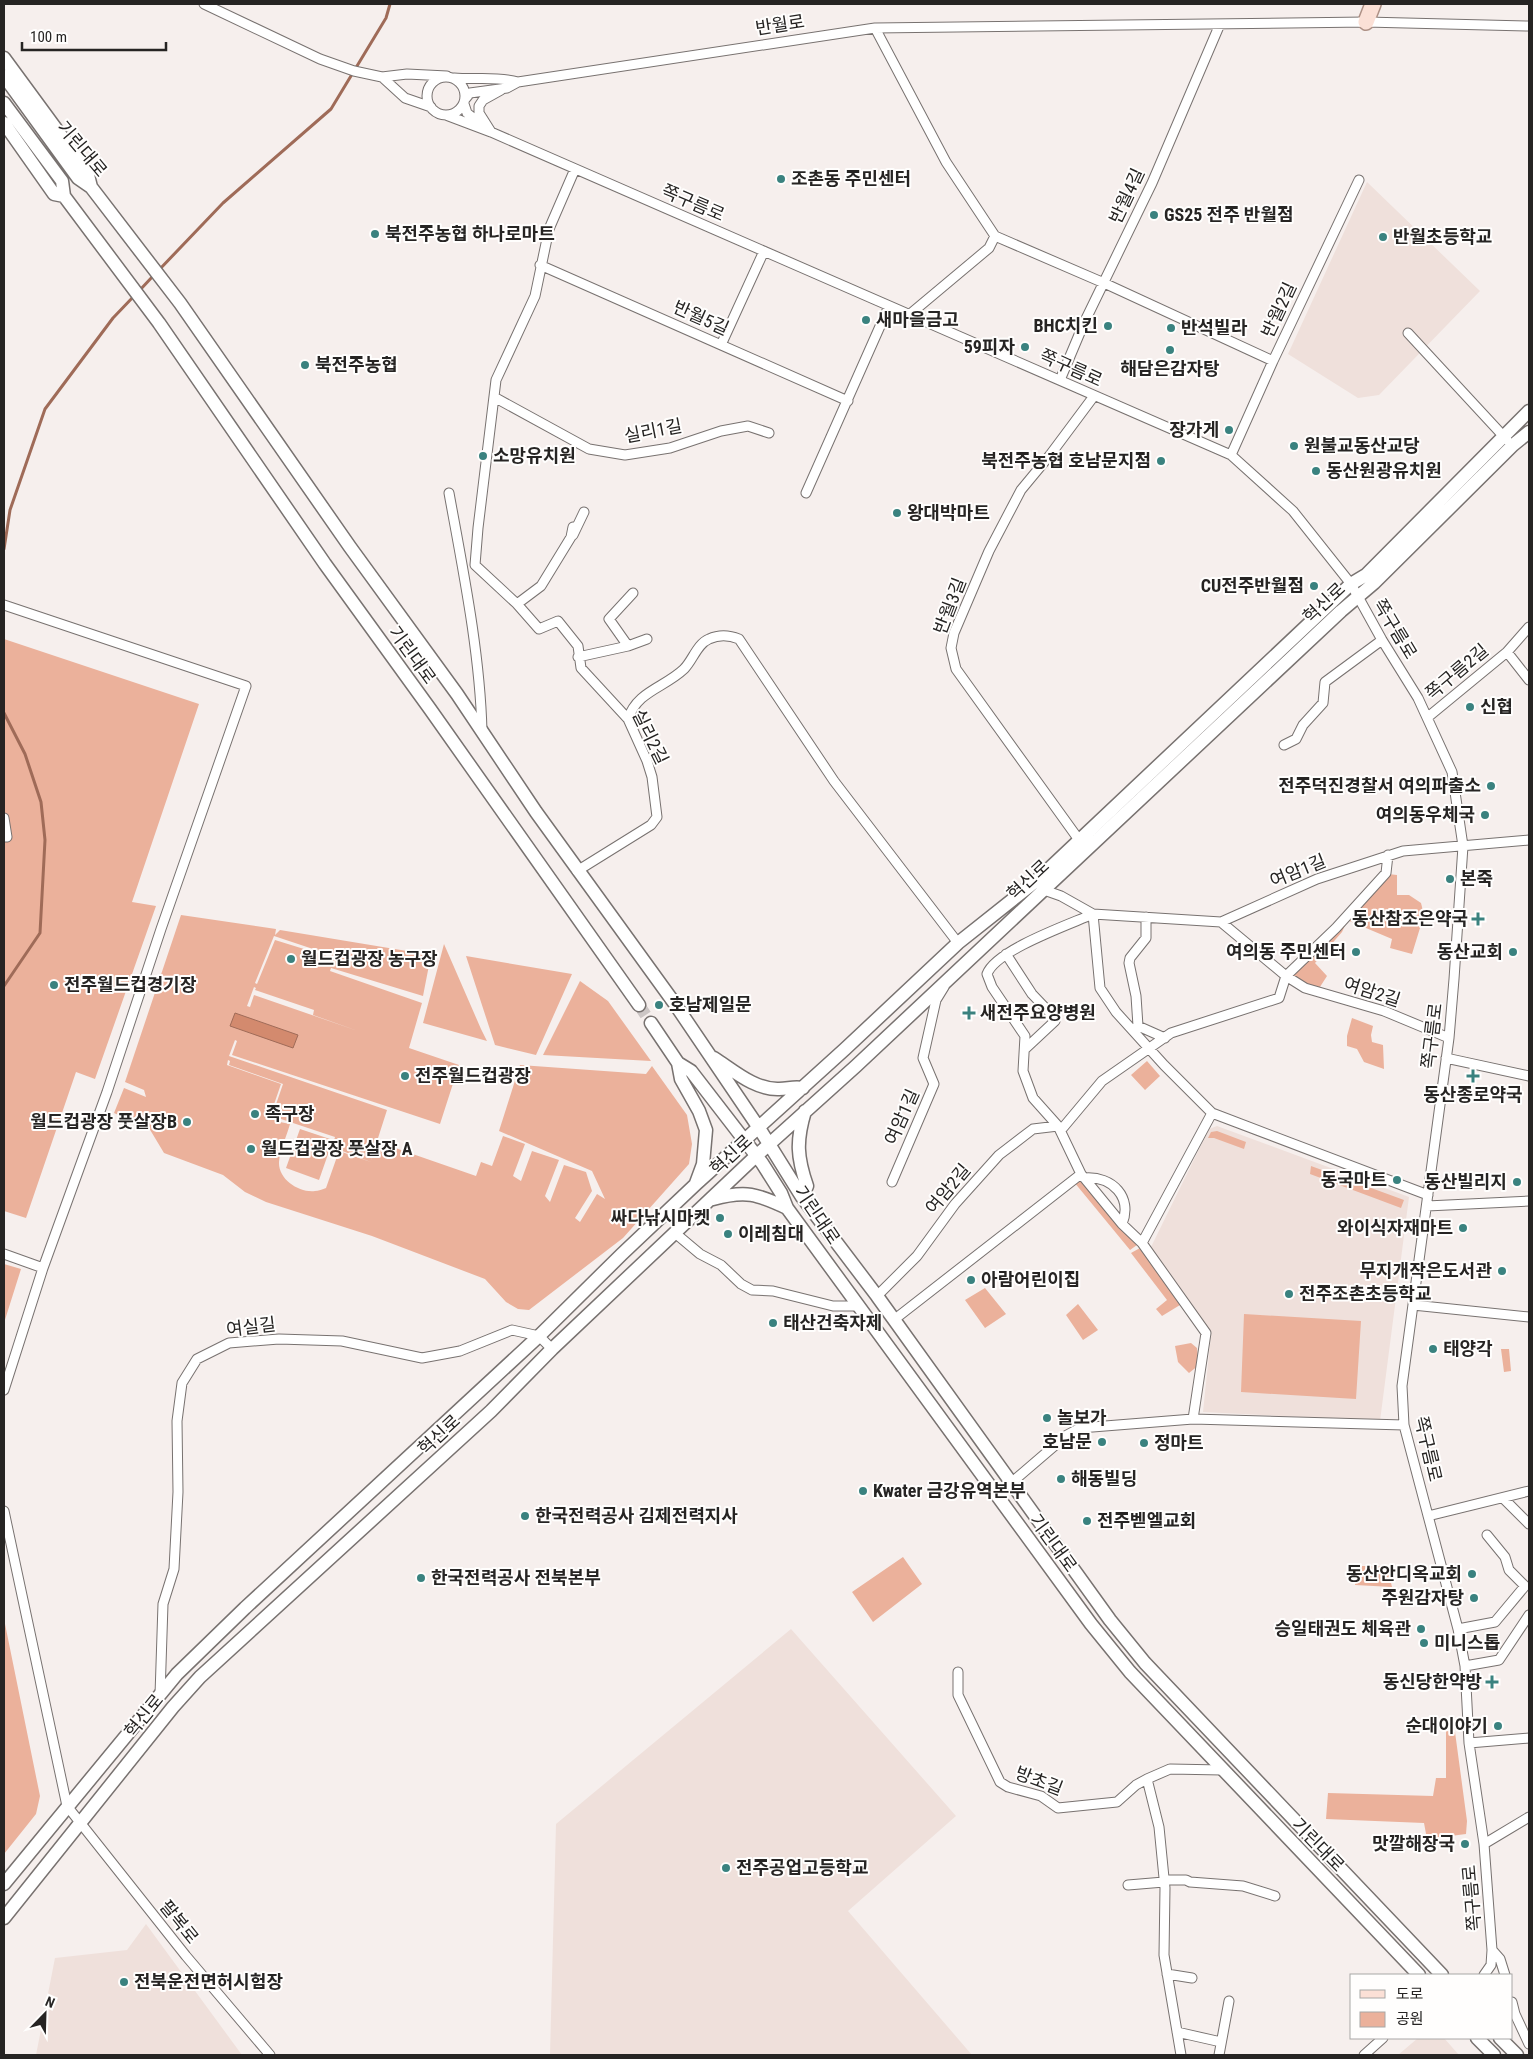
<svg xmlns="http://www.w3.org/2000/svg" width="1533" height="2059" font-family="'Roboto Condensed','Noto Sans KR',sans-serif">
  <rect width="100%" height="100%" fill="#f6efed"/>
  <path fill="#efe0db" d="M1367,182L1480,291L1379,395L1358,398L1288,354Z
    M1217,1126L1409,1197L1380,1421L1203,1412L1211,1335L1152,1253L1151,1247L1209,1129Z
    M791,1629L956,1816L848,1911L972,2055H550L556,1824Z
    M146,1924L242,2055H36L55,1958L127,1950Z
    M1418,2038H1444L1459,2055H1398Z"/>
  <path fill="#ebb19b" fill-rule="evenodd" d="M4,639L199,704L132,902L156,906L95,1079L76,1072L26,1218L4,1211Z
    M1388,874L1397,875V895H1409L1421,903L1424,915L1412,954L1390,948L1392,939L1347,920Z
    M181,915L276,929L275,935L280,930L431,955L423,996L331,968L330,971L422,1003L409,1048L459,1065L440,1124L232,1055L237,1041L235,1040L229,1056L387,1110L371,1160L378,1142L476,1176L481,1162L492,1166L503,1136L525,1144L513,1176L521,1181L532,1151L559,1160L545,1196L550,1202L564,1165L586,1172L592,1191L575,1218L580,1222L597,1194L605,1199L592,1171L499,1131L520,1065L646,1074L652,1066L687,1115L692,1144L689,1164L623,1238L529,1310L518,1309L506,1302L485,1279L372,1236L266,1202L245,1192L223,1175L164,1153L149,1128L147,1113L143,1126L114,1113L124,1088L146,1097L144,1090L125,1082ZM274,936L334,956V957L333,958L275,940L257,984L255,983ZM254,987L256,988L255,990L314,1010L313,1015L358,1031L254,995L250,1007L247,1006ZM228,1060L230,1061L229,1065L283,1084L272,1116L335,1137L332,1147L371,1162L339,1151L326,1188C323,1189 318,1191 315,1191C299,1193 278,1179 279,1162C280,1150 287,1135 290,1124L280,1122L270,1116L281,1084L227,1065Z
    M1347,921L1342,932L1315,963L1327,976L1318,990L1288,976Z
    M444,944L481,1029L487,1041L423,1023Z
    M466,956L572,974L536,1055L495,1045Z
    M580,981L608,1001L651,1061L543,1055Z
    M1352,1018L1373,1026L1371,1035L1372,1042L1383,1045L1384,1069L1364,1062L1357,1049L1347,1046V1036Z
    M1147,1061L1160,1076L1145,1090L1131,1075Z
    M300,1129L333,1140L319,1180L286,1168Z
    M1217,1131L1246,1142L1244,1149L1214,1138H1208L1211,1132Z
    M1311,1166L1404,1200L1401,1208L1310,1174Z
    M1081,1177L1137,1245L1130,1250L1074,1182Z
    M1140,1248L1180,1305L1162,1316L1156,1309L1167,1300L1131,1253Z
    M4,1264L21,1269L4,1323Z
    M985,1288L1006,1314L985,1328L965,1300Z
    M1078,1304L1098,1330L1083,1340L1066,1315Z
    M1244,1314L1361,1321L1356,1399L1241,1392Z
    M1191,1343L1197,1348L1199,1365L1189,1373L1178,1362L1175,1346Z
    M1501,1349H1509L1511,1371L1504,1372Z
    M903,1557L922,1584L873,1622L852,1592Z
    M1356,1566H1387L1392,1587L1355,1585Z
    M4,1619L40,1796L36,1814L4,1854Z
    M1446,1731L1455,1732L1467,1821L1466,1834L1427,1839L1424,1823L1326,1819L1328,1793L1433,1796L1436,1778H1446Z"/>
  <path fill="#d38a6e" stroke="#9f6b58" d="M235,1013L298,1035L293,1048L230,1026Z"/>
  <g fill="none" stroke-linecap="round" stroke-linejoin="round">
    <path stroke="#9f6b58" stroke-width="3" d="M158,271L223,203L331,109L386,18L390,4
      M139,291L154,275
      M4,549L10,510L45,409L113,318L135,295
      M4,713L25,754L41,802L45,840L40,933L4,986"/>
    <path stroke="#ccc6c5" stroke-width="12" stroke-dasharray="12 6" stroke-linecap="butt" d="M639,1005L651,1023"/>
    <defs>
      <path id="street" d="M204,4L320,59L354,71L382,77L407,74L447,76
        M875,28L946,162L995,236L989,248L909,315
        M427 96a19 19 0 1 1 38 0a19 19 0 1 1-38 0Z
        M382,77L405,98L431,107
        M454,78C476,80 497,76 518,82
        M466,98L470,93L507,88L518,82L875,28L1366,22L1529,26
        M464,104L467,113L481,124
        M446,115L491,132L1231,455L1293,511L1351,584L1382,640L1418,698L1452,772L1463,846L1454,979L1449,1038L1402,1386L1404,1425L1458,1629L1465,1666L1469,1743L1484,1844L1492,1950L1491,1965L1484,1975
        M491,132L479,113V106L483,100L501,90
        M995,236L1104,283L1273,361
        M540,265L848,401
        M1408,333L1507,440
        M721,345L764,251
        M1060,380L1084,323L1152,183L1220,24
        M494,397L589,449L625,455L670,448L721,431L748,426L769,433
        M1231,455L1273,361L1359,180
        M449,493C463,570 480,653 482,731
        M806,493L889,306
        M573,535L584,512
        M475,565L517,604L539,629L558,621L578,646L581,668L628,719L647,761L652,777L657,817L651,825L577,871
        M475,565L478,528L496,380L535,296L549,229L575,169
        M517,604L541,586L571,537L573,527
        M4,605L246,686L161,929L107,1092L43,1268L4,1390
        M628,646L609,619L633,593
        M1507,652L1529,680
        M578,657L628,646L647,639
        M1428,717L1507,652L1529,627
        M628,719C637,691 664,688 684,669C693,660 697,644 709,639C720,634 729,635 739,639L834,781L958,943
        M1284,745L1296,739L1303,725L1323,703L1325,682L1382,640
        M4,818L7,837H4
        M1082,844L956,669L951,648L954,633L989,551L1021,490L1050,455L1094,396
        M1041,887L1044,890L1061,896L1093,914L1221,922L1317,879L1403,851L1529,840
        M1146,917V938L1130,958L1129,963L1136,996L1138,1026L1165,1038
        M1221,922L1286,976L1305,988L1384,1011L1449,1038
        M1006,954L1032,994L1054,1017L1055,1021L1025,1049
        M1446,1058L1529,1076
        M1058,1126L1033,1098L1023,1071L1025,1036L992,987L987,974C996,950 1068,925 1093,914L1100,988L1116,1012L1164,1065L1212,1113L1428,1195
        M1061,1130L1102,1081L1171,1033L1279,998L1286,976L1336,928L1386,873L1388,855
        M1085,1178C1112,1176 1133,1197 1122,1224
        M892,1182L934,1084L923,1058L936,1000L944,987
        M1427,1206L1529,1201
        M675,1233L700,1254L721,1265L741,1284L752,1290L773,1291L833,1306H859
        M1142,1243L1212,1113
        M4,1254L43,1268
        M877,1296L917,1256L955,1204L999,1155L1033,1129L1058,1126L1081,1174L1122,1224L1142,1243L1206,1333L1193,1419
        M1413,1305L1529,1317
        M895,1319L1081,1174
        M1011,1483L1067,1435L1080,1428L1193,1419L1404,1425
        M1503,1498L1529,1524
        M4,1511L67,1806L186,1956L270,2055
        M1428,1516L1529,1491
        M1458,1629L1495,1622L1525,1586L1509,1570L1505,1557L1487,1535
        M1465,1666L1499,1660L1529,1615
        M958,1672V1695L1000,1782L1008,1787L1041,1796L1058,1808L1117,1802L1136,1785L1147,1779
        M160,1695L163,1604L174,1569L178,1492L177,1421L182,1383L197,1359L229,1343L279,1339L342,1341L422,1358L460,1351L512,1330L539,1336L552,1349
        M1469,1743L1529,1738
        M1484,1844L1529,1817
        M1164,1880H1186L1190,1882L1243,1886L1275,1896
        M1128,1885L1164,1882
        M1492,1950L1500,1959L1505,1975
        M1167,1974L1192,1978
        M1512,2002L1515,2014L1529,2044
        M1177,2032L1221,2042
        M1181,2055L1164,1955L1165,1888L1159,1827L1147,1779L1170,1769L1222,1770
        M1219,2055L1229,2001
        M1364,2055L1383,2038"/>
      <path id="secondary" d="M4,58L87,171L91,187
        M4,76L78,178L91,187L180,303L350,547L457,694L536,812L675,1004L759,1128L802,1197L877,1296L1110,1620L1145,1663L1442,1975
        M4,103L62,181L64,196L159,323L325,564L430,709L639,1005
        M4,123L54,194L64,196
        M651,1023L678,1063L691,1071L762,1163L781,1193L787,1208L1091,1624L1130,1672L1419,1975
        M714,1058C733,1070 755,1090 779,1089C788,1089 794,1086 803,1088
        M678,1063L681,1079L699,1111L706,1130L703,1164L696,1183
        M802,1197L807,1186C797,1157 796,1141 805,1111
        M713,1199C746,1190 757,1194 787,1208
        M4,1884L177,1674L245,1608L539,1336L622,1254L696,1184L845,1049L958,943L1036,881L1351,584L1366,575L1529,411
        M4,1918L173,1707L200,1677L491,1411L552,1349L756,1156L856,1066L1341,611L1374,583L1513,445L1529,432
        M1477,2038L1494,2055
        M1500,2038L1517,2055"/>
      <path id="primary" d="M1366,22L1373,4"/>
    </defs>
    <use href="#street" stroke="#787270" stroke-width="11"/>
    <use href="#secondary" stroke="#787270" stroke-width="15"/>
    <use href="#primary" stroke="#ae9186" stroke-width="18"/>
    <use href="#street" stroke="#fff" stroke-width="9"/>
    <use href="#secondary" stroke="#fff" stroke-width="12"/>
    <use href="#primary" stroke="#fbe0d6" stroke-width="15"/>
  </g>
  <g fill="#3a827f" stroke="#fffefd" stroke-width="2">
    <circle cx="781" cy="179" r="5"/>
    <circle cx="1154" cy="215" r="5"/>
    <circle cx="375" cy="234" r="5"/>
    <circle cx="1383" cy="237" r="5"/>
    <circle cx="866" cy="320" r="5"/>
    <circle cx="1108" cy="326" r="5"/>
    <circle cx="1171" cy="328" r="5"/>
    <circle cx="1025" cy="347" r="5"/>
    <circle cx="1170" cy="350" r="5"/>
    <circle cx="305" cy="365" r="5"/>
    <circle cx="1229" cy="430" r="5"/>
    <circle cx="1294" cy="446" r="5"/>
    <circle cx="483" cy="456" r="5"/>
    <circle cx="1161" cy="461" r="5"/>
    <circle cx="1316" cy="471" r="5"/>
    <circle cx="897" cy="513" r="5"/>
    <circle cx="1314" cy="586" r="5"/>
    <circle cx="1470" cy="707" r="5"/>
    <circle cx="1491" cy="786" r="5"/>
    <circle cx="1485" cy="815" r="5"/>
    <circle cx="1450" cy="879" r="5"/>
    <path d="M1475.5 911.5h5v5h5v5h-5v5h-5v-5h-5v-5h5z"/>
    <circle cx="1356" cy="952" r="5"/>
    <circle cx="1513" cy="952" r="5"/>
    <circle cx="291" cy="959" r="5"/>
    <circle cx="54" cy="985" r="5"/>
    <circle cx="659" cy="1005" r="5"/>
    <path d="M966.5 1005.5h5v5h5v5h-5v5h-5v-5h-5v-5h5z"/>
    <circle cx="405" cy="1076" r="5"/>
    <path d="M1470.5 1068.5h5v5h5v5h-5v5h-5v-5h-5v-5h5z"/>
    <circle cx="255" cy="1114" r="5"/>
    <circle cx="187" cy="1122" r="5"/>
    <circle cx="251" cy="1149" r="5"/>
    <circle cx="1397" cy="1180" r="5"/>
    <circle cx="1517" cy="1182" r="5"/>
    <circle cx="720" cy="1218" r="5"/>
    <circle cx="1463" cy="1228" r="5"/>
    <circle cx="728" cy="1234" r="5"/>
    <circle cx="1502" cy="1271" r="5"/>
    <circle cx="971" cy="1280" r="5"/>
    <circle cx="1289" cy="1294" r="5"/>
    <circle cx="773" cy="1323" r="5"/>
    <circle cx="1433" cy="1349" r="5"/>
    <circle cx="1047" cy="1418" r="5"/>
    <circle cx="1102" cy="1442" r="5"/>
    <circle cx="1144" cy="1443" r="5"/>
    <circle cx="1061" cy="1479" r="5"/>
    <circle cx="863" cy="1491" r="5"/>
    <circle cx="525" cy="1516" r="5"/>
    <circle cx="1087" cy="1521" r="5"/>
    <circle cx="1472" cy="1574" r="5"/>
    <circle cx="421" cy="1578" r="5"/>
    <circle cx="1474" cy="1598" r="5"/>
    <circle cx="1421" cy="1629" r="5"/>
    <circle cx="1424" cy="1643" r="5"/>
    <path d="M1489.5 1674.5h5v5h5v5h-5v5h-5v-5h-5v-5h5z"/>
    <circle cx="1498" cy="1726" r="5"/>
    <circle cx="1465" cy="1844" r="5"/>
    <circle cx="726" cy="1868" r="5"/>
    <circle cx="124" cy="1982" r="5"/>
  </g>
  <g text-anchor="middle" stroke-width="4" stroke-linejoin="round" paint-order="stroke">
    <g font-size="18" fill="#262423" stroke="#fffefd">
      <text transform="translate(780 25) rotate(-9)" y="6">반월로</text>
      <text transform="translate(82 149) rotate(50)" y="6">기린대로</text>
      <text transform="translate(1127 196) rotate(-65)" y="6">반월4길</text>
      <text transform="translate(693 203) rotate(23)" y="6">쪽구름로</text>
      <text transform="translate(1279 310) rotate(-65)" y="6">반월2길</text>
      <text transform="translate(701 318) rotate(24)" y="6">반월5길</text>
      <text transform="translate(1071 368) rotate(24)" y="6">쪽구름로</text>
      <text transform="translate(653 431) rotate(-11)" y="6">실리1길</text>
      <text transform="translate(1324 603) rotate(-43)" y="6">혁신로</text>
      <text transform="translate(950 606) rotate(-69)" y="6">반월3길</text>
      <text transform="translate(1395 629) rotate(59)" y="6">쪽구름로</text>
      <text transform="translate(412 655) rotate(54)" y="6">기린대로</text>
      <text transform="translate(1457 672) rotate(-40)" y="6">쪽구름2길</text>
      <text transform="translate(650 737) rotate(64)" y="6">실리2길</text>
      <text transform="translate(1298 871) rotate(-22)" y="6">여암1길</text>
      <text transform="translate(1028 880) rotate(-43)" y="6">혁신로</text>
      <text transform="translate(1372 992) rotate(18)" y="6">여암2길</text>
      <text transform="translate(1432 1036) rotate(-83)" y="6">쪽구름로</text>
      <text transform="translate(902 1117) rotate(-66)" y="6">여암1길</text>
      <text transform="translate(731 1155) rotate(-43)" y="6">혁신로</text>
      <text transform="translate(948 1189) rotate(-50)" y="6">여암2길</text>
      <text transform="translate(817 1215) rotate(56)" y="6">기린대로</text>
      <text transform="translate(251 1327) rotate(-7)" y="6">여실길</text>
      <text transform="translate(439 1435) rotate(-43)" y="6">혁신로</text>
      <text transform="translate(1428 1449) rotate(77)" y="6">쪽구름로</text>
      <text transform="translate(1053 1543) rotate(54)" y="6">기린대로</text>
      <text transform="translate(144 1716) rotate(-51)" y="6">혁신로</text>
      <text transform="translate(1039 1781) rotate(21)" y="6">방초길</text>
      <text transform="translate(1318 1845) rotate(46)" y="6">기린대로</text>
      <text transform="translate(1472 1898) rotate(-95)" y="6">쪽구름로</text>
      <text transform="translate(179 1922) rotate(51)" y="6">팔복로</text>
    </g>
    <g font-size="18" font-weight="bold" fill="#262423" stroke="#fffefd" text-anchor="start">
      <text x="791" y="185">조촌동 주민센터</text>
      <text x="1164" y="221">GS25 전주 반월점</text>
      <text x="385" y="240">북전주농협 하나로마트</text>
      <text x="1393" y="243">반월초등학교</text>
      <text x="876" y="326">새마을금고</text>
      <text x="1098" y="332" text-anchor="end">BHC치킨</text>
      <text x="1181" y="334">반석빌라</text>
      <text x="1015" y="353" text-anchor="end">59피자</text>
      <text x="315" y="371">북전주농협</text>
      <text x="1170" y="375" text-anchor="middle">해담은감자탕</text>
      <text x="1219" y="436" text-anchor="end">장가게</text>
      <text x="1304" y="452">원불교동산교당</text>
      <text x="493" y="462">소망유치원</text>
      <text x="1151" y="467" text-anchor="end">북전주농협 호남문지점</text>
      <text x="1326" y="477">동산원광유치원</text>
      <text x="907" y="519">왕대박마트</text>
      <text x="1304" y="592" text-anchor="end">CU전주반월점</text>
      <text x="1480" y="713">신협</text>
      <text x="1481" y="792" text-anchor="end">전주덕진경찰서 여의파출소</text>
      <text x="1475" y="821" text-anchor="end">여의동우체국</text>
      <text x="1460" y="885">본죽</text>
      <text x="1468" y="925" text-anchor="end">동산참조은약국</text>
      <text x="1346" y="958" text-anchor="end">여의동 주민센터</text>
      <text x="1503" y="958" text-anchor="end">동산교회</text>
      <text x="301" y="965">월드컵광장 농구장</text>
      <text x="64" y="991">전주월드컵경기장</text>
      <text x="669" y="1011">호남제일문</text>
      <text x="980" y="1019">새전주요양병원</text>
      <text x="415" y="1082">전주월드컵광장</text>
      <text x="1473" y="1101" text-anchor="middle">동산종로약국</text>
      <text x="265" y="1120">족구장</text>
      <text x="177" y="1128" text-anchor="end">월드컵광장 풋살장B</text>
      <text x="261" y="1155">월드컵광장 풋살장 A</text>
      <text x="1387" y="1186" text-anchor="end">동국마트</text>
      <text x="1507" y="1188" text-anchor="end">동산빌리지</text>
      <text x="710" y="1224" text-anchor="end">싸다낚시마켓</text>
      <text x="1453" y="1234" text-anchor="end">와이식자재마트</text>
      <text x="738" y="1240">이레침대</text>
      <text x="1492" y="1277" text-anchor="end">무지개작은도서관</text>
      <text x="981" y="1286">아람어린이집</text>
      <text x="1299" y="1300">전주조촌초등학교</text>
      <text x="783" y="1329">태산건축자제</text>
      <text x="1443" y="1355">태양각</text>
      <text x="1057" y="1424">놀보가</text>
      <text x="1092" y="1448" text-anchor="end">호남문</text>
      <text x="1154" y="1449">정마트</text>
      <text x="1071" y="1485">해동빌딩</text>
      <text x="873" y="1497">Kwater 금강유역본부</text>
      <text x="535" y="1522">한국전력공사 김제전력지사</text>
      <text x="1097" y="1527">전주벧엘교회</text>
      <text x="1462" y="1580" text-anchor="end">동산안디옥교회</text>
      <text x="431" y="1584">한국전력공사 전북본부</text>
      <text x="1464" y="1604" text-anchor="end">주원감자탕</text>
      <text x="1411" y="1635" text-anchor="end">승일태권도 체육관</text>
      <text x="1434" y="1649">미니스톱</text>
      <text x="1482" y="1688" text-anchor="end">동신당한약방</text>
      <text x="1488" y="1732" text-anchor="end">순대이야기</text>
      <text x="1455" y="1850" text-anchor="end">맛깔해장국</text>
      <text x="736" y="1874">전주공업고등학교</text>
      <text x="134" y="1988">전북운전면허시험장</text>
    </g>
  </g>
  <rect width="1533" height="2059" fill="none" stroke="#262423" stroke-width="10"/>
  <rect x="1350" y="1974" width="162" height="65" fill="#fffefd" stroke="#a8a7a6"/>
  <rect x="1360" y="1990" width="25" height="8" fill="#fbe0d6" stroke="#a8a7a6"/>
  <text x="1396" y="1999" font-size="15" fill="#262423">도로</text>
  <rect x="1360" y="2012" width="25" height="15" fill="#ebb19b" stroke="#a8a7a6"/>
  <text x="1396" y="2024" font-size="15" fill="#262423">공원</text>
  <g transform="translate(45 2014) rotate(23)" stroke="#fffefd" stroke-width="4" paint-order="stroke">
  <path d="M0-4L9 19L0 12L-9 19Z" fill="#262423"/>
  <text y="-8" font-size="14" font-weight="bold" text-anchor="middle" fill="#262423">N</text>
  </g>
  <path d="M22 42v8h144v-8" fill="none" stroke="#262423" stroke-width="2.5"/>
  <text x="30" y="42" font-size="15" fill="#262423" stroke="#fffefd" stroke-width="4" paint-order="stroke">100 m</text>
</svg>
